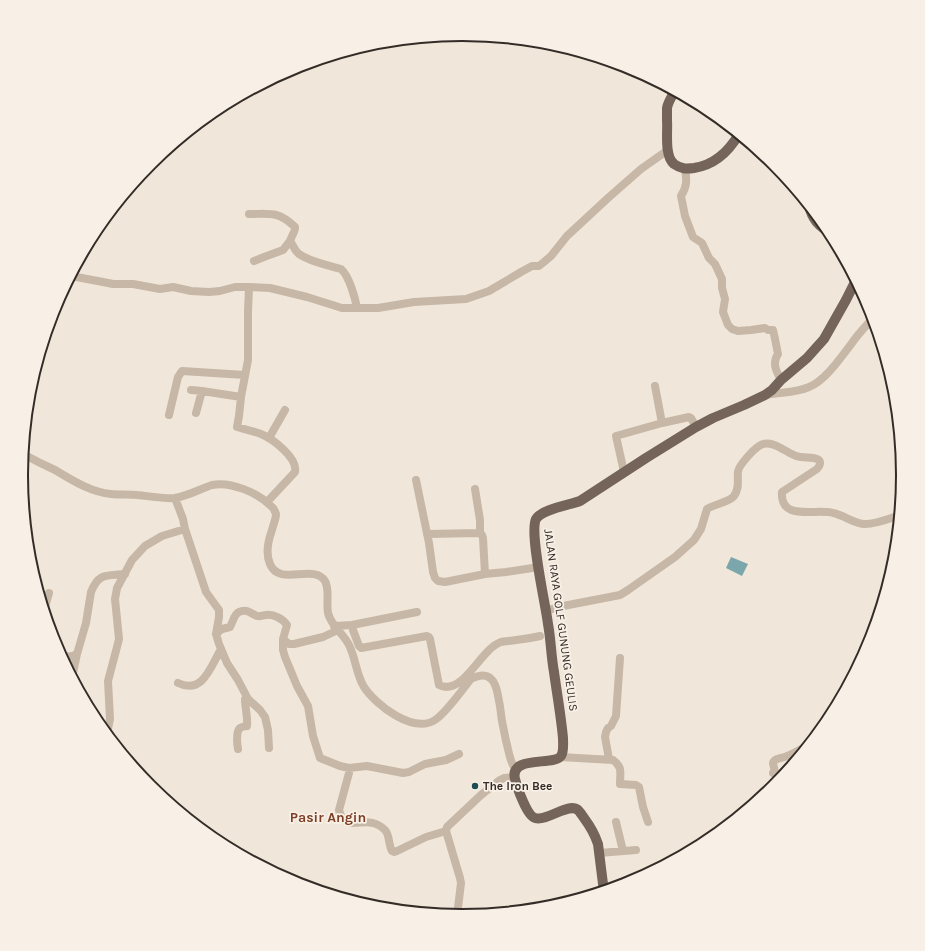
<svg xmlns="http://www.w3.org/2000/svg" width="925" height="951" font-family="Karla,sans-serif">
  <rect width="100%" height="100%" fill="#f0e7da"/>
  <path fill="#7ba6ab" d="M731,557L748,564L742,576L726,568Z"/>
  <g fill="none" stroke-linecap="round" stroke-linejoin="round">
    <path stroke="#c7b7a7" stroke-width="8" d="M685,169C687,180 687,187 681,196L685,216L693,237L702,243L709,258L715,264L722,279V288L725,299L723,312L728,325L732,329L738,331L751,330L765,328L768,330H773L775,339L778,354C772,363 776,371 781,380
      M249,214C271,214 278,211 295,227C296,230 291,237 290,241C293,245 295,251 299,254C310,262 328,265 341,269C349,276 355,297 357,308
      M254,261L264,257L283,250L290,241
      M71,276L103,282L113,284H133L160,289L173,287L191,291L209,292L220,291L235,287H249L270,288L307,297L342,308H378L414,302L466,299L489,291L521,272L532,266H539L544,262L551,256L567,236L608,198L641,169L668,150
      M249,287L248,311V360L241,397L239,416L237,427C244,429 253,431 261,434C273,439 298,458 295,472L267,502
      M655,386L662,423
      M191,390L202,391L241,397
      M767,395C781,392 795,393 809,387C825,381 841,357 852,343C858,334 866,326 874,317
      M196,413L202,391
      M169,415L178,377L182,371L245,375
      M269,438L285,410
      M23,454C34,460 44,465 55,470C72,480 90,492 111,494C119,495 128,494 137,495C149,496 163,499 175,498C188,496 200,489 212,485C231,481 258,493 271,506C274,508 275,511 276,514C276,519 273,525 272,530C268,541 265,553 270,564C279,587 314,563 325,581C330,590 326,602 328,613C331,626 343,633 349,645C356,659 356,674 364,687C376,705 413,734 435,720C447,712 461,691 471,679C479,675 487,673 493,681C497,687 498,695 499,701C501,710 501,718 503,726C504,731 505,736 506,741C509,751 509,761 516,770
      M624,472L616,436L662,423L689,417L691,418L696,427
      M416,480L429,543L433,572L435,578L438,581L445,582L485,574L506,572L539,567
      M475,489L480,520V533
      M175,498L183,519L185,529L206,592L219,610V617L216,634L219,644L227,663L238,680L248,699L260,710L265,717L268,730L269,748
      M427,534L480,533L482,535L483,538L485,574
      M44,610L49,593
      M546,611L558,607L620,595L628,590L675,557L694,540L701,529L707,509C714,504 730,502 734,496C740,488 737,480 738,472C738,466 753,450 759,446C771,438 785,452 796,456C801,458 814,457 817,459C822,461 820,466 817,469L782,492C780,522 816,508 833,513C844,515 854,524 865,524C877,524 888,519 900,515
      M334,626L352,625L417,612
      M353,630L359,646L361,648L427,636L429,637L430,639L439,685C463,697 480,649 501,642C505,641 511,641 516,640C524,639 532,638 540,636
      M216,634L222,629L230,627C233,622 234,614 239,612C247,608 251,614 257,616C260,617 263,615 266,615C274,614 283,619 287,625L283,639L289,644H294L323,637L338,630
      M283,639V650L285,657L297,686L308,706L313,736L320,758L340,766L349,768L367,766L403,773L409,772L425,764L446,760L459,754
      M59,653C66,657 70,658 77,654L86,623L91,592C99,572 107,576 125,574
      M72,678L77,654
      M178,683C203,695 211,666 221,649
      M105,733L108,729L110,719L108,681L117,647L119,639L115,599L117,588L132,560L145,546L162,536L185,529
      M238,749C237,744 236,731 240,728C240,727 247,726 247,726C248,717 245,708 245,699L247,697
      M560,757L613,760C623,767 620,773 620,784L636,785L639,787L643,807L648,822
      M609,759L605,737L606,732L608,728L611,726L616,716L620,658
      M349,768V773L339,810C340,816 345,823 352,823C364,823 374,819 385,830C390,835 388,844 392,851L394,852L397,851L426,837L446,831L447,827L481,795L500,780L504,778L514,777
      M773,773H775C775,770 773,765 773,763C774,758 784,758 787,756C795,753 803,748 810,744
      M616,822L623,851
      M446,831L460,878L461,883L457,916
      M599,853L636,850"/>
    <path stroke="#756459" stroke-width="10" d="M675,91C672,96 668,102 667,108C667,111 667,116 667,120C668,131 664,156 674,164C681,169 686,169 694,168C714,165 729,151 739,134
      M809,205C812,220 819,226 832,234
      M604,892L598,844C595,835 590,826 584,818C582,815 580,812 578,810C568,802 547,822 535,818C527,816 517,787 515,779C509,755 554,766 561,756C564,752 563,744 563,738C561,716 557,694 554,672C551,656 551,640 548,624C546,606 529,533 536,519C542,509 569,505 580,501L646,458L696,427L713,418L744,405L765,395L772,390L781,380L807,358L824,339L846,300L856,280"/>
  </g>
  <circle fill="#1f4c52" stroke="#f8f0e6" stroke-width="1.5" cx="475" cy="786" r="4"/>
  <g text-anchor="middle" stroke-width="3.5" stroke-linejoin="round" paint-order="stroke">
    <g font-size="12" fill="#342c27" stroke="#f8f0e6">
      <text transform="translate(561 620) rotate(82)" y="4">JALAN RAYA GOLF GUNUNG GEULIS</text>
    </g>
    <g font-size="12" font-weight="bold" fill="#342c27" stroke="#f8f0e6" text-anchor="start">
      <text x="483" y="790">The Iron Bee</text>
    </g>
    <g font-size="14" font-weight="bold" fill="#7d3f25" stroke="#f8f0e6">
      <text x="328" y="822">Pasir Angin</text>
    </g>
  </g>
  <path d="M0 0H925V951H0ZM28 475a434 434 0 1 1 868 0a434 434 0 1 1-868 0Z" fill="#f8f0e6" fill-rule="evenodd"/>
  <path fill="none" stroke="#342c27" stroke-width="2" d="M28 475a434 434 0 1 1 868 0a434 434 0 1 1-868 0Z"/>
</svg>
